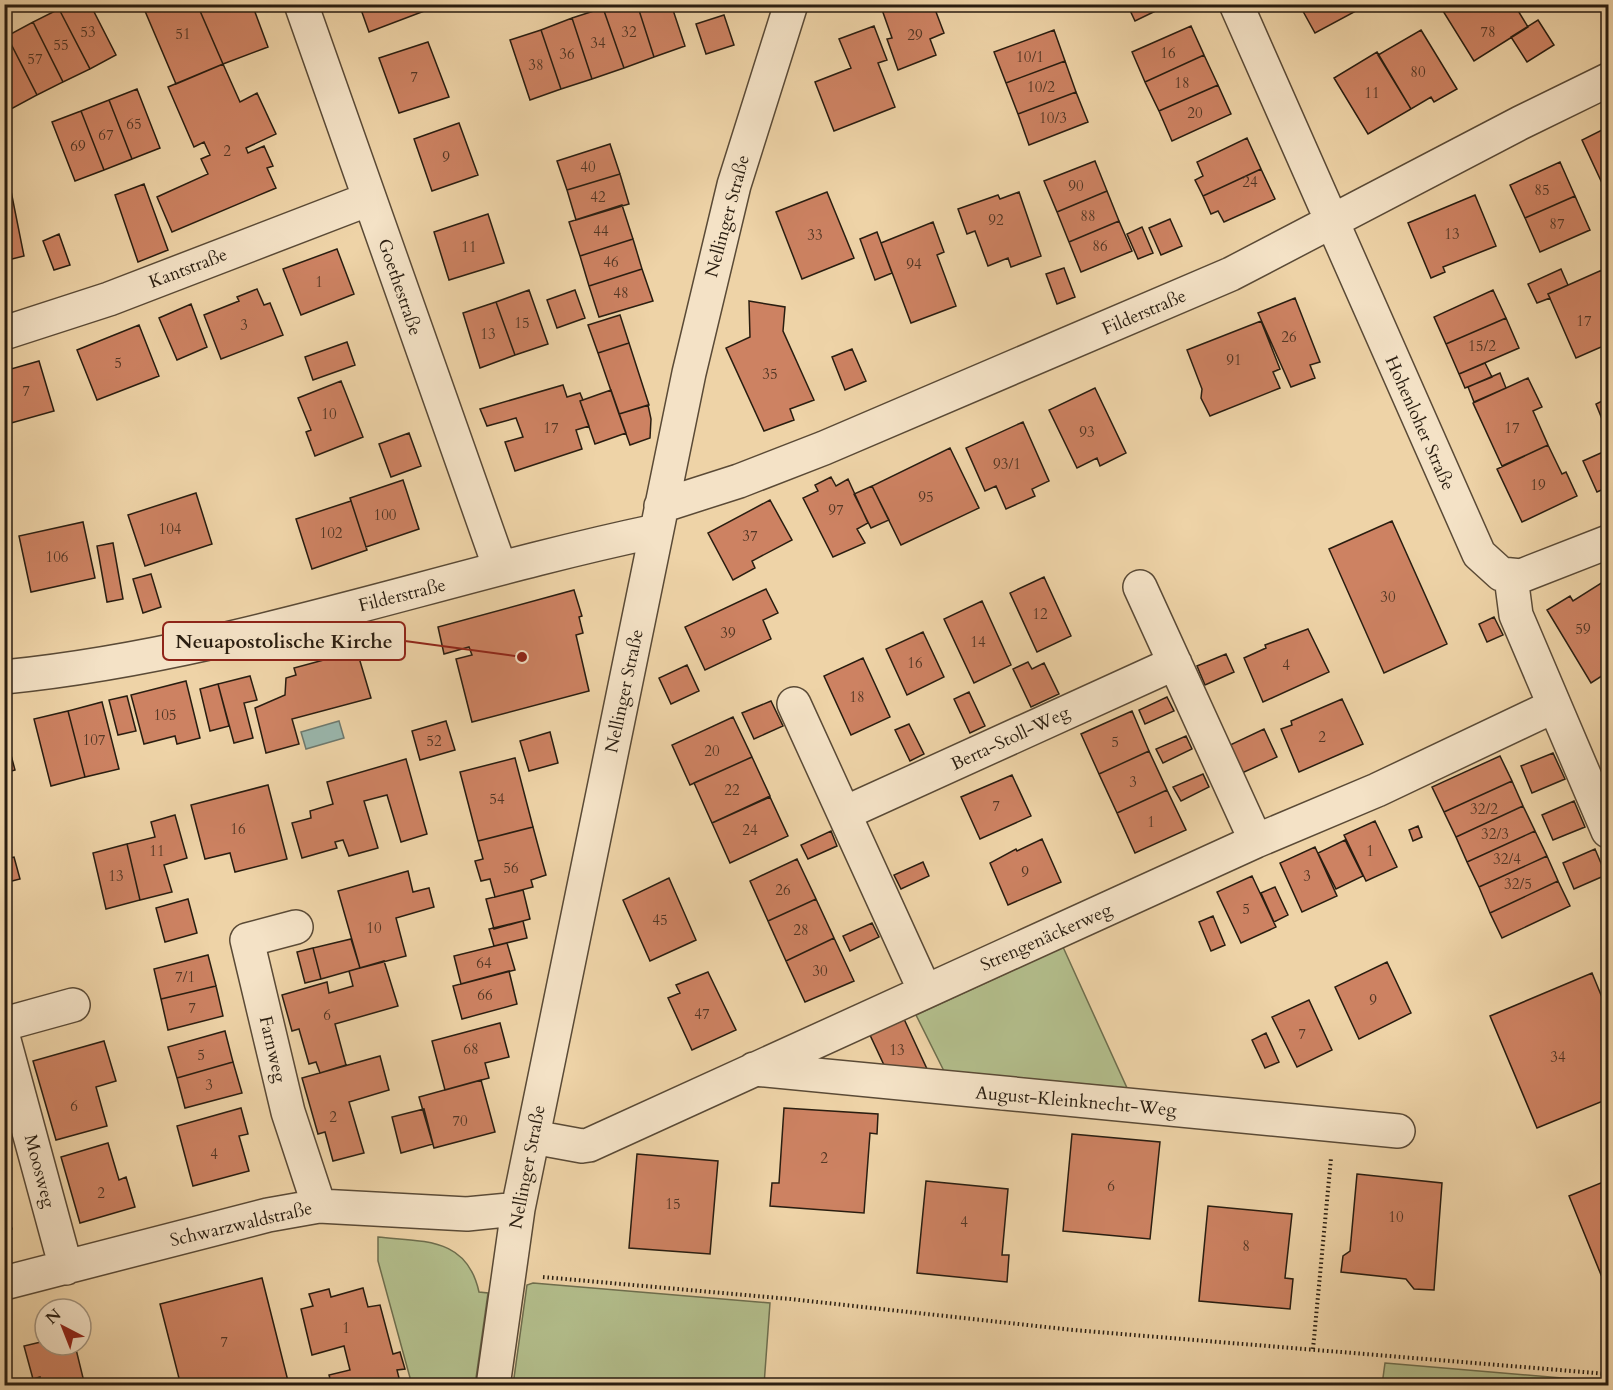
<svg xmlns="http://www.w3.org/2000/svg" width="1613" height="1390" font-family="Cardo,serif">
  <rect width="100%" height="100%" fill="#eed3a7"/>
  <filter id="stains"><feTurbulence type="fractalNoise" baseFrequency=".00333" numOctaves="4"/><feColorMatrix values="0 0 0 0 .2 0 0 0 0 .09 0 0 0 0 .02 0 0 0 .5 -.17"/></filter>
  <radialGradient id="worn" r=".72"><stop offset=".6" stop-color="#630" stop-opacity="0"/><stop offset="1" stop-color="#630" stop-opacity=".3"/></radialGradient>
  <path fill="#b3be8c" stroke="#6e6e4e" stroke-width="1.5" d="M1063,947L1127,1088L944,1071L916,1015Z
    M378,1237C424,1242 467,1237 479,1292L488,1293L475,1385H412L378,1261Z
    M533,1283L770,1303L764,1385H513L527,1285Z
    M1385,1363L1574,1379L1608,1385H1382Z"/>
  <path fill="#9ab7ad" stroke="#6d796e" stroke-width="1.5" d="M339,721L344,738L306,749L301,732Z"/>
  <path fill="#cd8262" stroke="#291d10" stroke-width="1.5" d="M67,4H90L116,55L90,69L59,9Z
    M142,4H197L223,64L176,84Z
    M197,4H252L268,47L223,64Z
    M359,4H426L427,10L369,32Z
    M613,4H637L654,57L624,68L603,8Z
    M637,4H671L685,46L654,57Z
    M880,4H933L944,33L930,39L936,55L898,70L887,39L892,38Z
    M1127,4H1170L1135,21Z
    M1299,4H1352L1356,11L1315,33Z
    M1352,4H1367L1356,11Z
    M1454,4H1514L1528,27L1474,61L1443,11Z
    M603,8L624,68L592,79L572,18Z
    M59,9L90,69L63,82L33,22Z
    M724,15L734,45L706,54L696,24Z
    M572,18L592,79L561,89L541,30Z
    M1538,20L1554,45L1527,62L1511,37Z
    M33,22L63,82L37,95L7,36Z
    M874,26L887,60L878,63L895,107L834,131L815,82L851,68L839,39Z
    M1191,26L1204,55L1145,82L1132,52Z
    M541,30L561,89L530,100L510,40Z
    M1054,30L1065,61L1006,83L994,52Z
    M1421,30L1457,89L1434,102L1431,97L1411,109L1378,55Z
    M7,36L37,95L11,109L4,96V37Z
    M428,42L449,97L399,113L379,58Z
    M1377,52L1411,109L1368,134L1334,78Z
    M1204,55L1218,85L1159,111L1145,82Z
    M1065,61L1076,92L1018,114L1006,83Z
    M223,64L240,102L257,93L276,134L246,148L248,153L264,146L273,166L267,168L276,188L172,232L157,197L208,174L201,159L210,155L204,142L194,147L168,87Z
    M1218,85L1231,114L1172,141L1159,111Z
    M137,89L160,148L132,159L109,100Z
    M1076,92L1088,122L1029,145L1018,114Z
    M4,96L11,109L4,113Z
    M109,100L132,159L104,170L81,111Z
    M81,111L104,170L75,181L52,122Z
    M459,123L478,175L432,191L414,139Z
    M1608,127V196L1582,140Z
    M1247,138L1261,169L1203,196L1195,180L1203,176L1197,162Z
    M610,144L620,174L567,190L557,161Z
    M1095,161L1107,191L1057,212L1044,181Z
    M1560,162L1575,196L1525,218L1510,185Z
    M1261,169L1275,199L1224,222L1218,211L1211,214L1203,196Z
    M620,174L629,204L576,220L567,190Z
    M9,181L24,256L4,261V182Z
    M144,184L168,250L138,262L115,195Z
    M1107,191L1119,221L1069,242L1057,212Z
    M827,192L854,258L802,279L776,212Z
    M1019,192L1041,256L1011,267L1008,258L988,266L975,231L967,234L958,209L998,195L1000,199Z
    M1475,195L1496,246L1443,267L1445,272L1431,278L1408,223Z
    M1575,196L1590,230L1540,252L1525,218Z
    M622,205L633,239L580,256L569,222Z
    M488,214L504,263L449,280L434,232Z
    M1170,219L1182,246L1161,255L1149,228Z
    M1119,221L1132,251L1081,272L1069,242Z
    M933,222L944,252L937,255L956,306L911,323L881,243Z
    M1142,227L1153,253L1138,259L1127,234Z
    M877,232L892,273L875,280L860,239Z
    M59,234L70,265L54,270L43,241Z
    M633,239L642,269L589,286L580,256Z
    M337,249L354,294L301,315L283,269Z
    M1064,268L1075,297L1057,304L1046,274Z
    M642,269L653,301L599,317L589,286Z
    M1561,269L1568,285L1548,294L1550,298L1537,303L1528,284Z
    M1602,270L1608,284V344L1576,358L1548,294Z
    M257,289L264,305L270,303L283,335L221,359L204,315L239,301L237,297Z
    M529,290L548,344L515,355L496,302Z
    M575,290L585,318L557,328L547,300Z
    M1493,290L1506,318L1446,344L1434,317Z
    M1295,298L1320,362L1310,365L1315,378L1291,387L1258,313Z
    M749,301L785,307L783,331L814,400L790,409L794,420L764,431L726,348L750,337Z
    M496,302L515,355L480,368L463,313Z
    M191,304L207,347L177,360L159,318Z
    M620,315L629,343L598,353L588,325Z
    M1506,318L1519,348L1459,374L1446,344Z
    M1261,321L1280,369L1273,372L1280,388L1210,416L1201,398L1202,389L1187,350Z
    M139,325L159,376L97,400L77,350Z
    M347,342L355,365L313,380L305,357Z
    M629,343L649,405L619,414L598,353Z
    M852,349L866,381L845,390L832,357Z
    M39,361L54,411L4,425V371Z
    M1485,363L1492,377L1465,388L1459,374Z
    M1500,373L1506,388L1474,402L1468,387Z
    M1528,378L1542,407L1533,411L1548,445L1502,466L1473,403Z
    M341,381L363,437L315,456L306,432L311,430L298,398Z
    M563,385L567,397L580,393L583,400L580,401L589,426L576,430L582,449L515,471L505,442L523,437L516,418L487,426L480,409Z
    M1095,388L1126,453L1100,466L1097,458L1077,468L1049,410Z
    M611,390L626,433L595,444L580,401Z
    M1608,398V434L1596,404Z
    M648,405L651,419L650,438L630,445L619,414Z
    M1023,422L1049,481L1032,489L1035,496L1006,509L996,486L985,491L966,448Z
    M409,433L421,466L391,477L379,444Z
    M1548,445L1562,474L1566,472L1577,496L1522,522L1497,469Z
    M950,448L979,508L901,545L872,486Z
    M1603,452L1608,464V487L1597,492L1583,461Z
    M831,477L836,486L848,479L868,523L857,529L865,543L833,557L803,498L818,491L815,485Z
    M403,480L419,529L366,547L350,498Z
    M872,486L889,520L871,528L854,494Z
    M196,493L212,544L145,566L128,515Z
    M770,500L792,540L752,561L755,568L733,580L708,533Z
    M351,501L367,550L312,569L296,519Z
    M1392,521L1447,644L1384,673L1329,549Z
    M83,522L95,578L31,592L19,536Z
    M113,543L123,599L107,602L97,546Z
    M151,574L161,607L143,613L133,579Z
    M1044,577L1071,636L1037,652L1010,593Z
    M1606,580L1608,584V672L1591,683L1547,610L1570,596L1573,601Z
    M766,589L778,613L763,620L771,639L705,670L685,627Z
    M574,590L582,616L579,617L583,633L576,635L589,691L472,722L456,659L472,655L469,647L444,654L438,627Z
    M982,601L1011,665L974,683L944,619Z
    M1494,617L1503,635L1487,642L1479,624Z
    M1308,629L1329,672L1263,702L1244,658L1266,648L1265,645Z
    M923,632L944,677L907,695L886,649Z
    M357,651L371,698L292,719L299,744L266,753L255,708L285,695L286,678L296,675L294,668Z
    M1226,654L1234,672L1205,685L1197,666Z
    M863,658L890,717L851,735L824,676Z
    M1028,662L1032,669L1044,663L1059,694L1031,707L1013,669Z
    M687,665L699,691L671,704L659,678Z
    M250,676L257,700L244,703L253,738L234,743L218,684Z
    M186,681L200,738L177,744L175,736L144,744L131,695Z
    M218,684L229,726L210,731L200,689Z
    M969,692L985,726L970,733L954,699Z
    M127,696L136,731L118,735L109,700Z
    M1167,697L1174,711L1145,724L1139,710Z
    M1342,699L1363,744L1299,772L1281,729L1292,725L1291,721Z
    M771,701L783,726L754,739L742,713Z
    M102,702L119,769L85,777L68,711Z
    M68,711L85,777L51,786L34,719Z
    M1132,711L1149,751L1099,774L1081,734Z
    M733,717L752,757L690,785L672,745Z
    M446,721L455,750L420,760L412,731Z
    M909,724L924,754L910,761L895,730Z
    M4,729L15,770L4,773Z
    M1264,729L1277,757L1242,773L1230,745Z
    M550,732L558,763L529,771L520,741Z
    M1186,736L1192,749L1163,763L1156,749Z
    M1149,751L1167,790L1117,813L1099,774Z
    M1553,753L1565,779L1532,793L1521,766Z
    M1500,756L1512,781L1444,812L1432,787Z
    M752,757L770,796L712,823L694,783Z
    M515,758L533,827L478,841L460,772Z
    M406,759L427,834L401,842L387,795L364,801L378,848L349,856L343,840L335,842L337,848L302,858L292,823L311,818L310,811L333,804L327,782Z
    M1203,774L1209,787L1181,801L1173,787Z
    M1012,775L1031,816L980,839L961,797Z
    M1512,781L1523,806L1456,837L1444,812Z
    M268,785L287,859L235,872L230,853L205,859L191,805Z
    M1167,790L1186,830L1135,853L1117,813Z
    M770,797L788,836L730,863L712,823Z
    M1574,801L1585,827L1553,840L1542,815Z
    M1523,806L1535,831L1467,862L1456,837Z
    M175,815L187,858L164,865L172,892L140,900L127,844L155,837L151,822Z
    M1375,821L1397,867L1366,881L1344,835Z
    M1418,826L1422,837L1413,841L1409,830Z
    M533,827L546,875L531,880L533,887L495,897L490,879L481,881L475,861L483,859L478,841Z
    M831,831L837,846L808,859L801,845Z
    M1535,831L1547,856L1479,887L1467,862Z
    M1042,839L1061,882L1008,905L990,863L1016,849L1017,851Z
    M1345,840L1363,876L1336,889L1318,853Z
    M127,844L140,900L106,909L93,853Z
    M1315,847L1337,896L1302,912L1280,863Z
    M1595,849L1606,875L1574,889L1563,863Z
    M1547,856L1558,881L1490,913L1479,887Z
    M14,857L20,879L4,883V859Z
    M797,859L816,899L768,921L750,881Z
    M923,862L929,876L901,889L894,875Z
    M408,871L413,892L429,888L434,907L396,918L406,956L360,968L338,891Z
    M1252,876L1276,927L1241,943L1217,892Z
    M669,878L696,940L650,961L623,900Z
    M1558,881L1570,906L1502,938L1490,913Z
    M1275,887L1288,915L1274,922L1261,893Z
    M523,890L530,919L494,929L486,899Z
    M188,899L197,933L165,942L156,908Z
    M816,899L834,938L786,961L768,921Z
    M1213,916L1225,945L1211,951L1199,922Z
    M523,921L527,938L494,946L489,929Z
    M872,923L879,937L850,951L843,936Z
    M834,938L854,981L805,1002L786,961Z
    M351,939L360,968L321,979L313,948Z
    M507,943L515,970L461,984L454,956Z
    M313,948L321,979L305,983L297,952Z
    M208,955L216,986L161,999L154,969Z
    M384,961L398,1006L335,1024L346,1065L320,1073L316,1062L309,1064L299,1029L292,1031L282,995L327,982L329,993L353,986L349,971Z
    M1387,962L1411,1013L1359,1039L1335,987Z
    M509,971L517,1004L462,1019L453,986Z
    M708,972L736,1030L692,1050L668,998L680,993L676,985Z
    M1592,973L1608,1012V1099L1537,1128L1490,1016Z
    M216,986L223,1016L168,1030L161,999Z
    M1309,1000L1332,1050L1297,1067L1272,1017Z
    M904,1019L927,1069L884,1065L870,1035Z
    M500,1023L509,1057L485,1063L489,1078L445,1090L432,1041Z
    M225,1031L233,1062L177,1078L168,1047Z
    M1266,1033L1279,1062L1265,1068L1252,1040Z
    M104,1041L116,1081L96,1087L107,1126L56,1140L33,1061Z
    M380,1056L389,1090L349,1102L364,1153L333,1161L325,1132L318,1134L302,1078Z
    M233,1062L242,1093L185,1108L177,1078Z
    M481,1080L495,1132L434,1148L419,1097Z
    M241,1108L248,1134L239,1136L249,1171L193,1186L177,1126Z
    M784,1108L878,1114L877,1134L870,1133L864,1213L770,1206L772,1183H779Z
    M424,1109L433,1144L401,1153L392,1117Z
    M1072,1134L1160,1142L1150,1239L1063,1231Z
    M108,1143L119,1180L126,1177L135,1207L80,1223L61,1157Z
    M637,1154L718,1161L710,1254L629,1248Z
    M1357,1174L1442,1183L1434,1290L1414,1289L1406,1279L1341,1272L1343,1256L1350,1251Z
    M1608,1180V1292L1569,1196Z
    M926,1181L1008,1189L1002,1255H1009L1007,1282L917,1273Z
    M4,1202L12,1229L4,1231Z
    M1208,1206L1292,1214L1285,1278L1293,1279L1290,1309L1199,1301Z
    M262,1278L288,1381L269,1386H181L160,1304Z
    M363,1288L368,1307L380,1305L393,1354L400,1352L405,1369L397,1370L401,1386H332L329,1375L350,1370L344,1346L312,1355L301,1309L313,1306L309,1294L329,1289L331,1297Z
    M45,1341V1345H75L85,1386H42L40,1377L33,1379L24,1346Z"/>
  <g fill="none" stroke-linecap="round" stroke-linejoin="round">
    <defs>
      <path id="minor" d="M301,4L500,568
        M1236,4L1479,554L1501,574L1521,576L1608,542
        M4,333L109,299L369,199
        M661,506L739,481L824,448L1231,274L1520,123L1608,80
        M1511,577L1516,615L1608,831
        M1140,587L1256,841
        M4,677C227,655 438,577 656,531
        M794,704L925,991
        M845,813L1175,663
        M296,927L247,940L288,1112L319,1206
        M4,1024L73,1005
        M4,1040L66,1268
        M754,1069L1398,1131
        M533,1137L582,1146L589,1145L1256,841L1377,790L1554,706
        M4,1283L268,1215L319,1206L467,1214L518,1209
        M493,1386L518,1209L689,373L734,185L791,4"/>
    </defs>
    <use href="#minor" stroke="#5a4a36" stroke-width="36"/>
    <path stroke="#291d10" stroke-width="4" stroke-dasharray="1.5 3" stroke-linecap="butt" d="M543,1277L790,1299L1073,1330L1608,1374
      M1313,1349L1331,1158"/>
    <use href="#minor" stroke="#f4e2c6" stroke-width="33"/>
  </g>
  <g text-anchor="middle" stroke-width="6" stroke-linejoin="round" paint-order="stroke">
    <g font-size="15" fill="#523624">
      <text x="88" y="37">53</text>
      <text x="629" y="37">32</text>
      <text x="1488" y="37">78</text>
      <text x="183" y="39">51</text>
      <text x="915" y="40">29</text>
      <text x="598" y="48">34</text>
      <text x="61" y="50">55</text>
      <text x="1168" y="58">16</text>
      <text x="567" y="59">36</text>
      <text x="1030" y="62">10/1</text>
      <text x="35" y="64">57</text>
      <text x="536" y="70">38</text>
      <text x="1418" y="77">80</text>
      <text x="414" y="82">7</text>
      <text x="1182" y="88">18</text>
      <text x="1041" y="92">10/2</text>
      <text x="1372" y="98">11</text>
      <text x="1195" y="118">20</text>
      <text x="1053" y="123">10/3</text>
      <text x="134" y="129">65</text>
      <text x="106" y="140">67</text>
      <text x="78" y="151">69</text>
      <text x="227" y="156">2</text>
      <text x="446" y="162">9</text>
      <text x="588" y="172">40</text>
      <text x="1250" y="187">24</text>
      <text x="1076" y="191">90</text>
      <text x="1542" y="195">85</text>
      <text x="598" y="202">42</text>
      <text x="1088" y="221">88</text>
      <text x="996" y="225">92</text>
      <text x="1557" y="229">87</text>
      <text x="601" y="236">44</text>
      <text x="1452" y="239">13</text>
      <text x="815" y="240">33</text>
      <text x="1100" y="251">86</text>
      <text x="469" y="252">11</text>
      <text x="611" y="267">46</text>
      <text x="914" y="269">94</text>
      <text x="319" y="287">1</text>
      <text x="621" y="298">48</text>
      <text x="1584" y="326">17</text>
      <text x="522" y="328">15</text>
      <text x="244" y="330">3</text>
      <text x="488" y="339">13</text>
      <text x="1289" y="342">26</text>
      <text x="1482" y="351">15/2</text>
      <text x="1234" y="365">91</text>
      <text x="118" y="368">5</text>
      <text x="770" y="379">35</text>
      <text x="26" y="396">7</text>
      <text x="329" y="419">10</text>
      <text x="551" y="433">17</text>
      <text x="1512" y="433">17</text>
      <text x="1087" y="437">93</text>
      <text x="1007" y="469">93/1</text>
      <text x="1538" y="490">19</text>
      <text x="926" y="502">95</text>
      <text x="836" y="515">97</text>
      <text x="385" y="520">100</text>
      <text x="170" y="534">104</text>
      <text x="331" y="538">102</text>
      <text x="750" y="541">37</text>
      <text x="57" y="562">106</text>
      <text x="1388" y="602">30</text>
      <text x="1040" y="619">12</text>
      <text x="1583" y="634">59</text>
      <text x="728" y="638">39</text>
      <text x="978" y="647">14</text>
      <text x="915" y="668">16</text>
      <text x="1286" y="670">4</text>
      <text x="857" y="702">18</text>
      <text x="165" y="720">105</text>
      <text x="1322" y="742">2</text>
      <text x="94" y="745">107</text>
      <text x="434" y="746">52</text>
      <text x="1115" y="747">5</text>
      <text x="712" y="756">20</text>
      <text x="1133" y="787">3</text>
      <text x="732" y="795">22</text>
      <text x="497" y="804">54</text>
      <text x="996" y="811">7</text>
      <text x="1484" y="814">32/2</text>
      <text x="1151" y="827">1</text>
      <text x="238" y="834">16</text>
      <text x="750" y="835">24</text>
      <text x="1495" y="839">32/3</text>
      <text x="157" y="856">11</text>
      <text x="1370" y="856">1</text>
      <text x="1507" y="864">32/4</text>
      <text x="511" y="873">56</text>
      <text x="1025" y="877">9</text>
      <text x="116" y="881">13</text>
      <text x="1307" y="881">3</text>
      <text x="1518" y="889">32/5</text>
      <text x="783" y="895">26</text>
      <text x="1246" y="914">5</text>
      <text x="660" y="925">45</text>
      <text x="374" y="933">10</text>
      <text x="801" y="935">28</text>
      <text x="484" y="968">64</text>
      <text x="820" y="976">30</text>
      <text x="185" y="982">7/1</text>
      <text x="485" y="1000">66</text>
      <text x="1373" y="1005">9</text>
      <text x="192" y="1013">7</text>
      <text x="702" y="1019">47</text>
      <text x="327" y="1020">6</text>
      <text x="1302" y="1039">7</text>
      <text x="471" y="1054">68</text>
      <text x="897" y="1055">13</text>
      <text x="201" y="1060">5</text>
      <text x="1558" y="1062">34</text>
      <text x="209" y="1090">3</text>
      <text x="74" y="1111">6</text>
      <text x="333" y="1122">2</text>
      <text x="460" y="1126">70</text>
      <text x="214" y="1159">4</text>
      <text x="824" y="1163">2</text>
      <text x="1111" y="1191">6</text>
      <text x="101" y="1198">2</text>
      <text x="673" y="1209">15</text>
      <text x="1396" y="1222">10</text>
      <text x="964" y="1227">4</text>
      <text x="1246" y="1251">8</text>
      <text x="346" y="1333">1</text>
      <text x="224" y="1347">7</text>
    </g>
    <g font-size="18" fill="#291d10" stroke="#f4e2c6">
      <text transform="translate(727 216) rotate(-75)" y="6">Nellinger Straße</text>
      <text transform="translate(188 268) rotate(-21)" y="6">Kantstraße</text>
      <text transform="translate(400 287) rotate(71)" y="6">Goethestraße</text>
      <text transform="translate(1144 312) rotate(-23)" y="6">Filderstraße</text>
      <text transform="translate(1420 423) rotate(66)" y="6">Hohenloher Straße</text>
      <text transform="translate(402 595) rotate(-14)" y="6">Filderstraße</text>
      <text transform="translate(624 691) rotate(-78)" y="6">Nellinger Straße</text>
      <text transform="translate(1010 738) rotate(-25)" y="6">Berta-Stoll-Weg</text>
      <text transform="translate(1046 937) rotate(-24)" y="6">Strengenäckerweg</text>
      <text transform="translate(273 1049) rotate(77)" y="6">Farnweg</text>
      <text transform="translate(1076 1101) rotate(5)" y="6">August-Kleinknecht-Weg</text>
      <text transform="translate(527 1167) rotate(-79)" y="6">Nellinger Straße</text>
      <text transform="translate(40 1171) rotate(75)" y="6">Moosweg</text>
      <text transform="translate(241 1224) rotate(-13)" y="6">Schwarzwaldstraße</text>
    </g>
  </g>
  <path fill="none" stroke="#8f2418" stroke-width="2" d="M522 657L405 641"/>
  <circle fill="#8f2418" stroke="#f4e2c6" stroke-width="2" cx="522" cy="657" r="6"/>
  <rect fill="#f4e2c6" stroke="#8f2418" stroke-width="2" x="163" y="622" width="242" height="38" rx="6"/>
  <g font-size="20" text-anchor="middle" font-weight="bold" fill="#291d10">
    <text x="284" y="648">Neuapostolische Kirche</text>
  </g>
  <rect width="1613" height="1390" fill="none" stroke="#eed3a7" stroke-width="24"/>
  <rect x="6" y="6" width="1601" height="1378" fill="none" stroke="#291d10" stroke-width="3"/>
  <rect x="12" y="12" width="1589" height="1366" fill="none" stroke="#291d10" stroke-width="1.5"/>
  <g transform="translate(63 1327) rotate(318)"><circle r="28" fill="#f4e2c6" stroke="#a3937d" stroke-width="1.5"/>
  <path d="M0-4.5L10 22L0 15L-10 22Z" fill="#8f2418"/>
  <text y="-9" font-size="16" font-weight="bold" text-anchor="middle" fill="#291d10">N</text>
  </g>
  <rect width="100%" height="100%" filter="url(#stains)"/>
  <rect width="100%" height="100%" fill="url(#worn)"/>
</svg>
